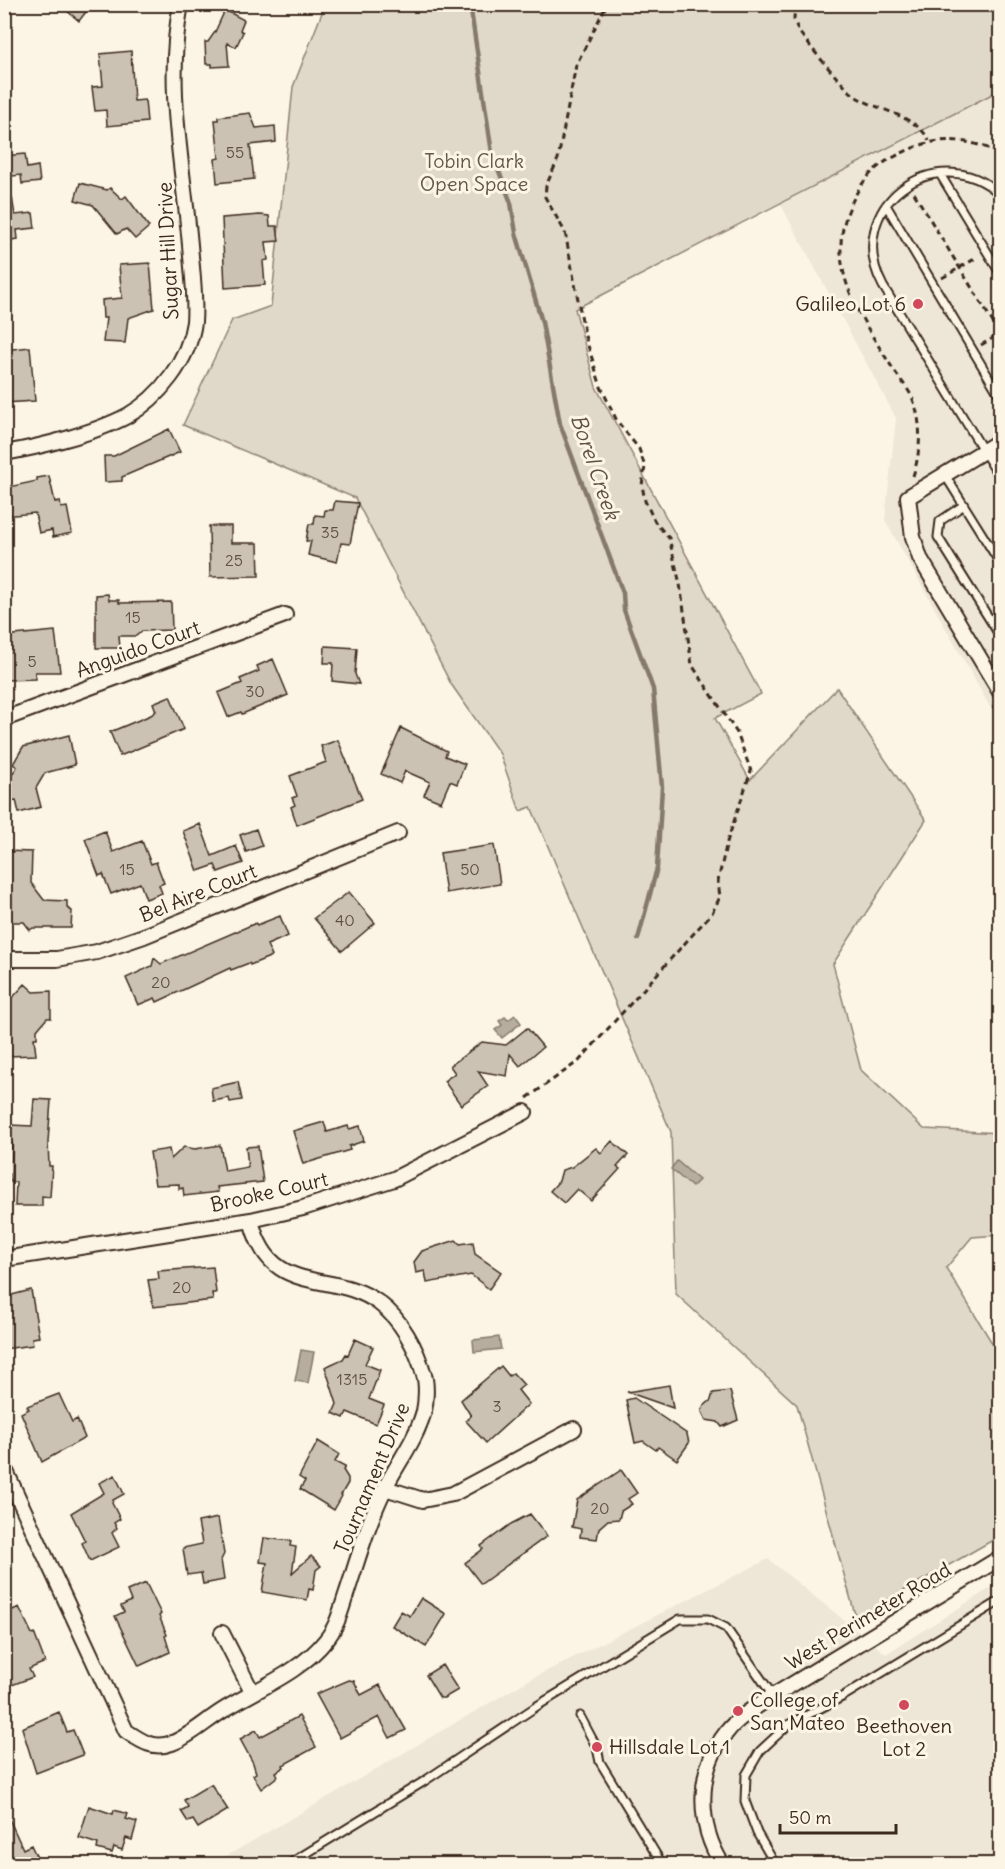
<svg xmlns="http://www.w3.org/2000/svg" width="1005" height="1869" font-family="Delius,sans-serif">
  <rect width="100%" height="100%" fill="#fcf5e5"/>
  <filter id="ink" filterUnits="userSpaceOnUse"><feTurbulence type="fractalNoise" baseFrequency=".0167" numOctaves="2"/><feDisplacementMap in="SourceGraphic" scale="12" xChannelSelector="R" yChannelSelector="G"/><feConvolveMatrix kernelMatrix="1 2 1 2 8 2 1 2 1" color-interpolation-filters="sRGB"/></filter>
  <g filter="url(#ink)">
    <path fill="#eee6d6" d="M1000,85V725L885,520L896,418L780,203Z
      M1000,843V911L994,894Z
      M768,1559L886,1654L1000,1582V1864H213L529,1680Z"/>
    <path fill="#e0d8c8" stroke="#8e8173" stroke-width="1.5" d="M325,5H1000V90L575,309L596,387L761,694L715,718L750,780L837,688L926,820L833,964L861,1070L924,1129L1000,1133V1235L972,1237L946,1268L997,1351H1000V1536L856,1618L797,1405L676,1294L671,1132L531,807L520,811L500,754L451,684L355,498L183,425L232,320L271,306L293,87Z"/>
    <path fill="#b7ad9e" stroke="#85796b" stroke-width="1.5" d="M515,1015L521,1023L502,1038L495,1030L502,1025L499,1021L505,1017L508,1020Z
      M677,1161L699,1180L692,1187L671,1169Z
      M499,1337L501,1349L474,1352L473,1340Z
      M301,1350L314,1352L308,1383L295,1381Z"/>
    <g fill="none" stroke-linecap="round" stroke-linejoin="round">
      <path stroke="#85796b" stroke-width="4.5" d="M470,4L492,153L511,203L516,233L542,322L560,424L623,593L624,610L653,689L662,787L657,868L638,939"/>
    </g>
    <path fill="#ccc2b3" stroke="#3b2a1e" stroke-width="1.5" d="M59,4H92L79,21Z
      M225,10L244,20L240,30L243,32L236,47L227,43L229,66L212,67V64H206L205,42H208L215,32Z
      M131,51L134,101L145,100L147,122L107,126L106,110L95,111L92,87L103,86L100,54Z
      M250,113L256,128L275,126L276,142L250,145L254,179L217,183L215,159L219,158L215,120H218V117Z
      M25,154L27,168L38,166L40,182L22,184L21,175L4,177V156Z
      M80,183L107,190L110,188L122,199L126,196L149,227L135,239L126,229L117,234L93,205L75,200Z
      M12,197L15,215L33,213L35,228L17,230L18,239L4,241V198Z
      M260,215L269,216L270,226H277L279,241L266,242L268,260L263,261L265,285L225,288L222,218Z
      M150,263L154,309L128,318L125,343L103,342L106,318H103L102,300L122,298L119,265Z
      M30,347L35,401L4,403V350Z
      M169,429L180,452L122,477V481L105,482L104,456H114Z
      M49,476L55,502L60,501L61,508L67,507L72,533L53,537L52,530L39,533L35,513L4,516V488L37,481V478Z
      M335,501L358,503L350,544L341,543L337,562L308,555L311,541H306L309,524H314L315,515L324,516L325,510H333Z
      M209,526H231V543H258L259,576L210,577Z
      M108,594L109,600H119V603L171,602L172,630L142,631L136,636H119L120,648H96V595Z
      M55,631L60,672H35L36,679L4,680V636Z
      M325,646L357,648L355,674L359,684L332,681L333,663H324Z
      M273,659L288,695L242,714L241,712L228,717L218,693L242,683L240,679L259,671L257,666Z
      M170,696L184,729L120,756L110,732L151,715L156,711L153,703Z
      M401,728L447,751L445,756L465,764L457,784L450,781L441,802L424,795L430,782L405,771L400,783L381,774Z
      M69,735L75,765L45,773L36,788L41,807L19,813L16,800L13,801L9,779L17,767L13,764L23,747Z
      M338,740L362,799L297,825L291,807L295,805L292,798L297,796L290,776L326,762L321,746Z
      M200,824L212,856L236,846L243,863L218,872L215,865L198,871L183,831Z
      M256,829L262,846L246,852L240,835Z
      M105,831L113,852L142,841L151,864L156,862L164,883L159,885L162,893L146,899L140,883L111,894L103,874L99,876L85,839Z
      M494,845L500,884L446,893L440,853Z
      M4,851L32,852L31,883L44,900L67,901V908L72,911L71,928H33L30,930L24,922H9V908H4Z
      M349,892L375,923L342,951L314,918Z
      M280,916L288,936L267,945L272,956L250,965L249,963L231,970L230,968L157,1002L155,998L138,1005L126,978L152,966L154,958L161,964L256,923L257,925Z
      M25,984L34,992L51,991V1018H47L37,1030V1038H34L36,1055L7,1056L6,1038H11L10,1018L4,1014V1007Z
      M527,1028L543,1047L520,1066L510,1054L507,1076L478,1071L488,1086L461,1105L444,1081L455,1073L450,1066L482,1042L506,1045Z
      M238,1082L242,1100L230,1102L229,1098L213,1101L211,1088Z
      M34,1099L51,1100L48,1142L49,1166H52L50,1197L42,1196V1206H15L16,1182H11L12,1143H9L10,1125L32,1126Z
      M324,1122L327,1132L348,1126L349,1129L360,1126L364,1141L349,1146L350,1150L303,1164L293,1131Z
      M612,1141L628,1155L617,1167L620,1169L591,1201L577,1189L564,1203L550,1191L559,1181L562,1170L572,1167L596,1148L601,1153Z
      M220,1145L225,1171L248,1167L246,1147L258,1146L263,1182L217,1187L218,1192L184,1196L183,1188L179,1189V1184L155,1185L150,1152L169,1149L171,1159L184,1147L195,1149Z
      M456,1240L460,1244L473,1242L475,1254L501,1272L489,1289L471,1275L427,1283L425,1271L416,1273L414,1262L422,1251Z
      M213,1267L216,1293H212L213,1300L153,1307L148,1280L159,1279L158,1271Z
      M31,1290L39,1337L32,1338L33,1345L4,1349V1297Z
      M355,1339L373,1347L365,1364L380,1370L369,1399L384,1405L376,1424L347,1412L344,1418L333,1413L337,1404L325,1367L343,1359L346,1354L348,1355Z
      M501,1366L509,1376L513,1373L524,1385L518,1390L529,1404L486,1443L466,1421L471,1416L461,1400Z
      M669,1385L673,1408L627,1392Z
      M730,1391L738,1420L722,1427L718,1422L706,1420L702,1412L703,1407L711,1400L713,1393Z
      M59,1394L72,1422L77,1419L85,1438L42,1462L21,1413L29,1409L27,1406Z
      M634,1398L687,1434L689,1443L677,1460L658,1447L656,1450L643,1441L635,1443L626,1400Z
      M318,1441L339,1454L335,1462L345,1467L343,1470L348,1478V1483L341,1495L342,1496L334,1510L300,1489L305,1481L299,1477Z
      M621,1470L637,1493L628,1499L632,1504L621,1511L619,1519L608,1520L599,1528L597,1539L580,1537L581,1529L572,1527L577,1500Z
      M115,1475L124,1494L113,1500L112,1503L120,1519L114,1523L117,1528L112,1533L119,1547L90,1561L82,1543L85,1541L71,1513L104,1493L99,1483Z
      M530,1514L547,1536L481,1584L465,1563L483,1549L481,1546L511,1524Z
      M218,1518L224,1554L221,1560L224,1580L203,1584L201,1573L187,1575L183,1548L202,1544L198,1522Z
      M264,1538L291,1541L290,1546L296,1547L292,1573L311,1556L321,1566L316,1570L313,1590L309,1589L307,1600L262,1592L267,1563L260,1562Z
      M146,1583L161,1614L159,1616L167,1635L165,1636L170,1652L139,1666L115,1616L124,1612L121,1606L131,1601L127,1591Z
      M421,1598L446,1614L426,1647L392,1626L401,1611L410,1616Z
      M19,1607L32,1634L34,1633L45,1662L29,1669L33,1677L4,1688V1668L11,1665L4,1651V1614Z
      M442,1665L458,1690L444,1698H440L426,1675Z
      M349,1680L354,1681L361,1695L380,1685L406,1730L390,1738L379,1717L340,1738L316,1694Z
      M59,1712L67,1732L73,1730L83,1755L36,1773L22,1728Z
      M299,1716L316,1747L283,1765L284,1767L276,1772L278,1776L261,1789L253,1775L256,1773L253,1763L240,1739L256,1730L260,1737Z
      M211,1784L228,1810L198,1828L193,1820L188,1822L181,1811L188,1807L184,1800Z
      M89,1806L113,1814L114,1810L128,1814L126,1819L137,1822L132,1840L126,1838L122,1850L114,1847L112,1853L97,1849L98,1844L79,1838Z
      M4,1808L23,1849L31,1845L40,1864H4Z"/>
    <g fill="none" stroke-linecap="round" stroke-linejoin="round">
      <defs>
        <path id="service" d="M940,174L1000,273
          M1000,194C936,136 841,208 883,286L1000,478
          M886,205L1000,396
          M945,475L1000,563
          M964,505L940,521L938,537L1000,636
          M580,1716L597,1748L600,1762L662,1864
          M289,1864L423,1782L537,1706L680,1619H708L726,1628L773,1696
          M775,1864L757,1833L745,1801L746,1775L760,1751L788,1725L842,1697L1000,1601"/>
        <path id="minor" d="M1000,441L908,497L913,537L920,558L1000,692
          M4,453C40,447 95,433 127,416C159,398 189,360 194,322C196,297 192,270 190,245C183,164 165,86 181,4
          M4,719L285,615
          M4,959H57L97,952L144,936L398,833
          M4,1259L251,1220L303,1208L394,1179L525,1112
          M4,1467L126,1731C141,1741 153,1750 172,1743C189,1737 206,1721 222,1711C256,1689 300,1673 326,1640C337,1627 341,1610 346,1595C358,1559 368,1522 385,1488C398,1462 416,1440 424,1411C426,1402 427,1384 424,1375C417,1349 401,1319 379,1303C332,1268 270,1300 251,1220
          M385,1488L423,1500L453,1494L574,1429
          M222,1633L252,1692
          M722,1864C697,1824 696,1771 726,1733C738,1717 756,1707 773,1696L1000,1558"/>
      </defs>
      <use href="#service" stroke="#3b2a1e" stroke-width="11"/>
      <use href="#minor" stroke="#3b2a1e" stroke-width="18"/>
      <path stroke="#3b2a1e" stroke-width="3" stroke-dasharray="6 4.5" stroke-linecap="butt" d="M795,4L794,20L799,32C810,46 844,89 858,98C879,110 919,117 929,141
        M914,193L1000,334
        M942,278L978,257
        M981,345L1000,334
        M913,476C921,451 923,420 911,395C906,386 899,378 893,369C862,319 824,269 849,209C858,187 870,169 892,158C932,136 959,135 1000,153
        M993,705L1000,719
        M527,1098L579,1061L712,913L720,897L718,881L727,842L751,771L737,733L692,665L680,584L669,538L655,522L645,501L642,485L645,467L639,449L617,421L601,387L585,336L565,232L545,197L546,186L558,159L576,65L607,4"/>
      <use href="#service" stroke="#fcf5e5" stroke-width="7"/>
      <use href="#minor" stroke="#fcf5e5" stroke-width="14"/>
    </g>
  </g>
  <g fill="#d1495b" stroke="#fcf5e5" stroke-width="2">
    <circle cx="918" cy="304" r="6"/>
    <circle cx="904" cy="1705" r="6"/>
    <circle cx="738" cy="1711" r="6"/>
    <circle cx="597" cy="1747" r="6"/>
  </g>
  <g text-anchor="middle" stroke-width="6" stroke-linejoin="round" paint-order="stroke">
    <g font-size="16" fill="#5f5043">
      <text x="235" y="158">55</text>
      <text x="330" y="538">35</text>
      <text x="234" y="566">25</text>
      <text x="133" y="623">15</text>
      <text x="32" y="667">5</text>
      <text x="255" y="697">30</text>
      <text x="127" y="875">15</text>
      <text x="470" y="875">50</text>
      <text x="345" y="926">40</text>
      <text x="161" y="988">20</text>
      <text x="182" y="1293">20</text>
      <text x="352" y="1385">1315</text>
      <text x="497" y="1412">3</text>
      <text x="600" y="1514">20</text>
    </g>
    <g font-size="20" fill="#645648" stroke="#fcf5e5">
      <text x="474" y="168">Tobin Clark<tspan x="474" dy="23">Open Space</tspan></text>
    </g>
    <g font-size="20" fill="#3b2a1e" stroke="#fcf5e5">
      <text transform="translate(168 251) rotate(-93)" y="7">Sugar Hill Drive</text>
      <text transform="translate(138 649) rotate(-20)" y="7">Anguido Court</text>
      <text transform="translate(198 893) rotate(-22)" y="7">Bel Aire Court</text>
      <text transform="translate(269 1192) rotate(-13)" y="7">Brooke Court</text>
      <text transform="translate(372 1478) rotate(-67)" y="7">Tournament Drive</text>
      <text transform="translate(868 1616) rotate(-31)" y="7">West Perimeter Road</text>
    </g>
    <g font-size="20" fill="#3b2a1e" stroke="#fcf5e5" text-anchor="start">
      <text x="906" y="311" text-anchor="end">Galileo Lot 6</text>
      <text x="750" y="1707">College of<tspan x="750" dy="23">San Mateo</tspan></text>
      <text x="904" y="1733" text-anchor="middle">Beethoven<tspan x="904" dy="23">Lot 2</tspan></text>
      <text x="609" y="1754">Hillsdale Lot 1</text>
    </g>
    <g font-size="21" font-style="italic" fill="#605144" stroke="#fcf5e5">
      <text transform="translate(595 467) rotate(71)" y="7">Borel Creek</text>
    </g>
  </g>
  <rect width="1005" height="1869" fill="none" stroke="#fcf5e5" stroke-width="24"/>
  <rect x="12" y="12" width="981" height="1845" fill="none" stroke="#3b2a1e" stroke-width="2" filter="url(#ink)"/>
  <path d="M780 1824v9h116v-9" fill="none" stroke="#3b2a1e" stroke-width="3"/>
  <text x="789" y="1824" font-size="18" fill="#3b2a1e" stroke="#fcf5e5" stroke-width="4.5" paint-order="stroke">50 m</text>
</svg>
